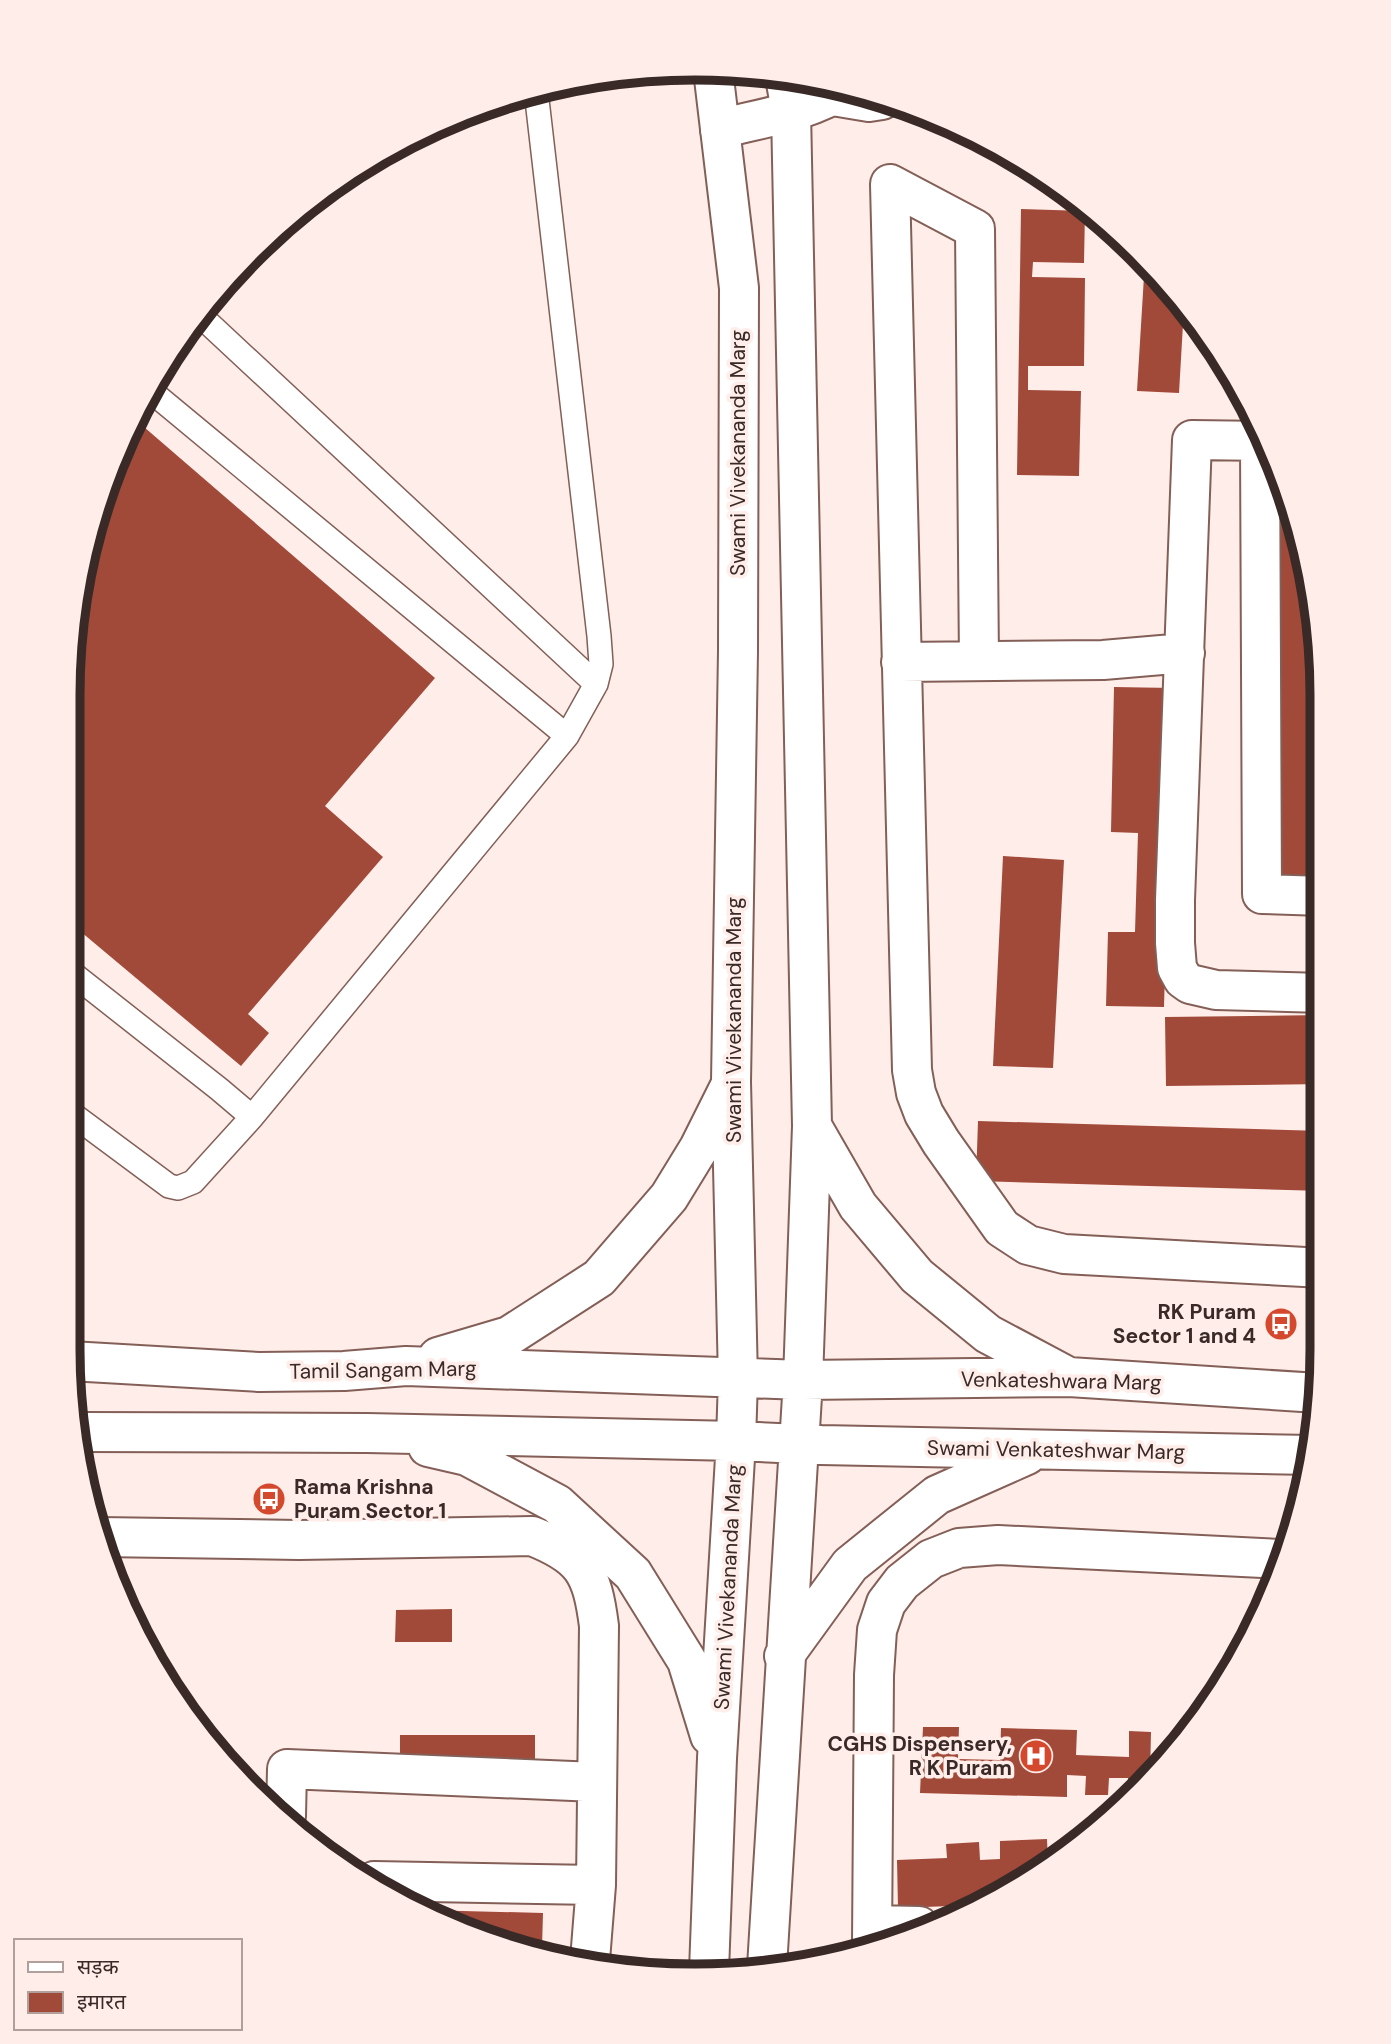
<svg xmlns="http://www.w3.org/2000/svg" width="1391" height="2044" font-family="'DM Sans','Noto Sans Devanagari',sans-serif">
  <rect width="100%" height="100%" fill="#feede9"/>
  <path fill="#a24a39" d="M1021,209L1085,211L1084,263L1033,262L1032,277L1085,278L1084,366H1028V390L1081,391L1079,476L1017,475Z
    M1144,276L1159,277L1184,307L1179,393L1137,391Z
    M144,427L435,678L325,806L383,857L248,1014L269,1033L241,1066L68,921V695L80,574L121,454Z
    M1278,465L1311,573L1323,696V890L1267,889Z
    M1114,687L1173,688L1164,1007L1106,1006L1108,932H1135L1138,833L1111,832Z
    M1003,856L1064,860L1053,1068L993,1066Z
    M1323,1015V1084L1166,1086L1165,1017Z
    M978,1121L1323,1131V1191L976,1181Z
    M452,1609V1642H395L396,1610Z
    M923,1727H959L958,1759L1000,1760L1001,1728L1077,1730L1076,1755L1129,1757V1731L1151,1732L1150,1777L1139,1792L1128,1801V1778H1109L1108,1795H1085L1086,1776L1067,1775V1797L920,1793Z
    M400,1735H535V1767L400,1766Z
    M1047,1839L1048,1862L1009,1892L951,1914V1906L898,1908L897,1860L947,1858L946,1844L979,1842L980,1860L1000,1859V1841Z
    M424,1910L543,1913L542,1948L456,1928Z"/>
  <g fill="none" stroke-linecap="round" stroke-linejoin="round">
    <defs>
      <path id="service" d="M204,319L596,684
        M152,392L567,736
        M68,970L219,1089L252,1117
        M68,1111L169,1186L178,1188L193,1182L252,1117L567,736L596,684L601,664L599,636L536,91"/>
      <path id="minor" d="M833,96L869,102L882,100
        M720,129C761,118 809,112 845,88
        M1260,441L1262,894L1323,896
        M1267,441L1192,440L1175,900V943L1177,968L1183,979L1190,984L1216,990L1323,993
        M979,661L975,229L890,184L912,1070L916,1093L924,1114L941,1142L1002,1228L1028,1245L1064,1254L1323,1268
        M901,662L1103,660L1185,653
        M99,1537L299,1540L532,1536C583,1556 592,1572 599,1626L596,1885L590,1960
        M286,1816L287,1769L596,1782
        M374,1881L596,1885
        M873,1925L919,1926
        M872,1943L874,1675L877,1630L886,1603L902,1582L931,1559L959,1548L998,1545L1281,1559"/>
      <path id="tertiary" d="M812,1126L858,1206L917,1276L988,1334L1065,1375
        M438,1357L509,1336L599,1278L669,1197L699,1148L729,1088
        M70,1361L259,1372L344,1371L406,1366L803,1380L1069,1377L1318,1393
        M82,1432L367,1433L736,1441L821,1445L1312,1455
        M428,1447L467,1456L557,1504L633,1574L687,1661L710,1736
        M784,1656L850,1565L937,1495L1027,1455
        M767,1967L803,1380L812,1126L791,111L785,77
        M709,1971L717,1758L736,1441L738,1379L731,1082L738,651L739,288L713,70"/>
    </defs>
    <use href="#service" stroke="#835f57" stroke-width="26"/>
    <use href="#minor" stroke="#835f57" stroke-width="42"/>
    <use href="#tertiary" stroke="#835f57" stroke-width="42"/>
    <use href="#service" stroke="#fff" stroke-width="23"/>
    <use href="#minor" stroke="#fff" stroke-width="38"/>
    <use href="#tertiary" stroke="#fff" stroke-width="38"/>
  </g>
  <defs>
    <symbol id="bus-disc" viewBox="-11 -11 22 22"><circle r="9.5" fill="#d4492e" stroke="#feede9"/><path d="M-5-6H5V4H4V6H2V4H-2V6H-4V4H-5ZM-3.5-4V0h7V-4ZM-3.5 1.2v1.5H-2V1.2ZM2 1.2v1.5H3.5V1.2Z" fill="#fff"/></symbol>
    <symbol id="hospital-disc" viewBox="-11 -11 22 22"><circle r="9.5" fill="#d4492e" stroke="#feede9"/><path d="M-5-5h3v3.5h4V-5h3V5h-3V1.5h-4V5h-3Z" fill="#fff"/></symbol>
  </defs>
  <g fill-rule="evenodd">
    <use href="#bus-disc" x="1262" y="1305" width="38" height="38"/>
    <use href="#bus-disc" x="250" y="1480" width="38" height="38"/>
    <use href="#hospital-disc" x="1017" y="1737" width="38" height="38"/>
  </g>
  <g text-anchor="middle" stroke-width="7" stroke-linejoin="round" paint-order="stroke">
    <g font-size="21" fill="#3a2a27" stroke="#feede9">
      <text transform="translate(738 453) rotate(-90)" y="7">Swami Vivekananda Marg</text>
      <text transform="translate(734 1020) rotate(-90)" y="7">Swami Vivekananda Marg</text>
      <text transform="translate(383 1370) rotate(-1)" y="7">Tamil Sangam Marg</text>
      <text transform="translate(1061 1381) rotate(1)" y="7">Venkateshwara Marg</text>
      <text transform="translate(1056 1450) rotate(1)" y="7">Swami Venkateshwar Marg</text>
      <text transform="translate(728 1587) rotate(-87)" y="7">Swami Vivekananda Marg</text>
    </g>
    <g font-size="21" font-weight="bold" fill="#3a2a27" stroke="#feede9" text-anchor="end">
      <text x="1256" y="1319">RK Puram<tspan x="1256" dy="24">Sector 1 and 4</tspan></text>
      <text x="294" y="1494" text-anchor="start">Rama Krishna<tspan x="294" dy="24">Puram Sector 1</tspan></text>
      <text x="1012" y="1751">CGHS Dispensery,<tspan x="1012" dy="24">R K Puram</tspan></text>
    </g>
  </g>
  <path d="M0 0H1391V2044H0ZM695 80H695A615 615 0 0 1 1310 695V1349A615 615 0 0 1 695 1964H695A615 615 0 0 1 80 1349V695A615 615 0 0 1 695 80Z" fill="#feede9" fill-rule="evenodd"/>
  <path fill="none" stroke="#3a2a27" stroke-width="9" d="M695 80H695A615 615 0 0 1 1310 695V1349A615 615 0 0 1 695 1964H695A615 615 0 0 1 80 1349V695A615 615 0 0 1 695 80Z"/>
  <rect x="14" y="1939" width="228" height="91" fill="#feede9" stroke="#b09f9b" stroke-width="2"/>
  <rect x="28" y="1962" width="35" height="10" fill="#ffffff" stroke="#b09f9b" stroke-width="2"/>
  <text x="77" y="1974" font-size="21" fill="#3a2a27">सड़क</text>
  <rect x="28" y="1992" width="35" height="21" fill="#a24a39" stroke="#b09f9b" stroke-width="2"/>
  <text x="77" y="2009" font-size="21" fill="#3a2a27">इमारत</text>
</svg>
